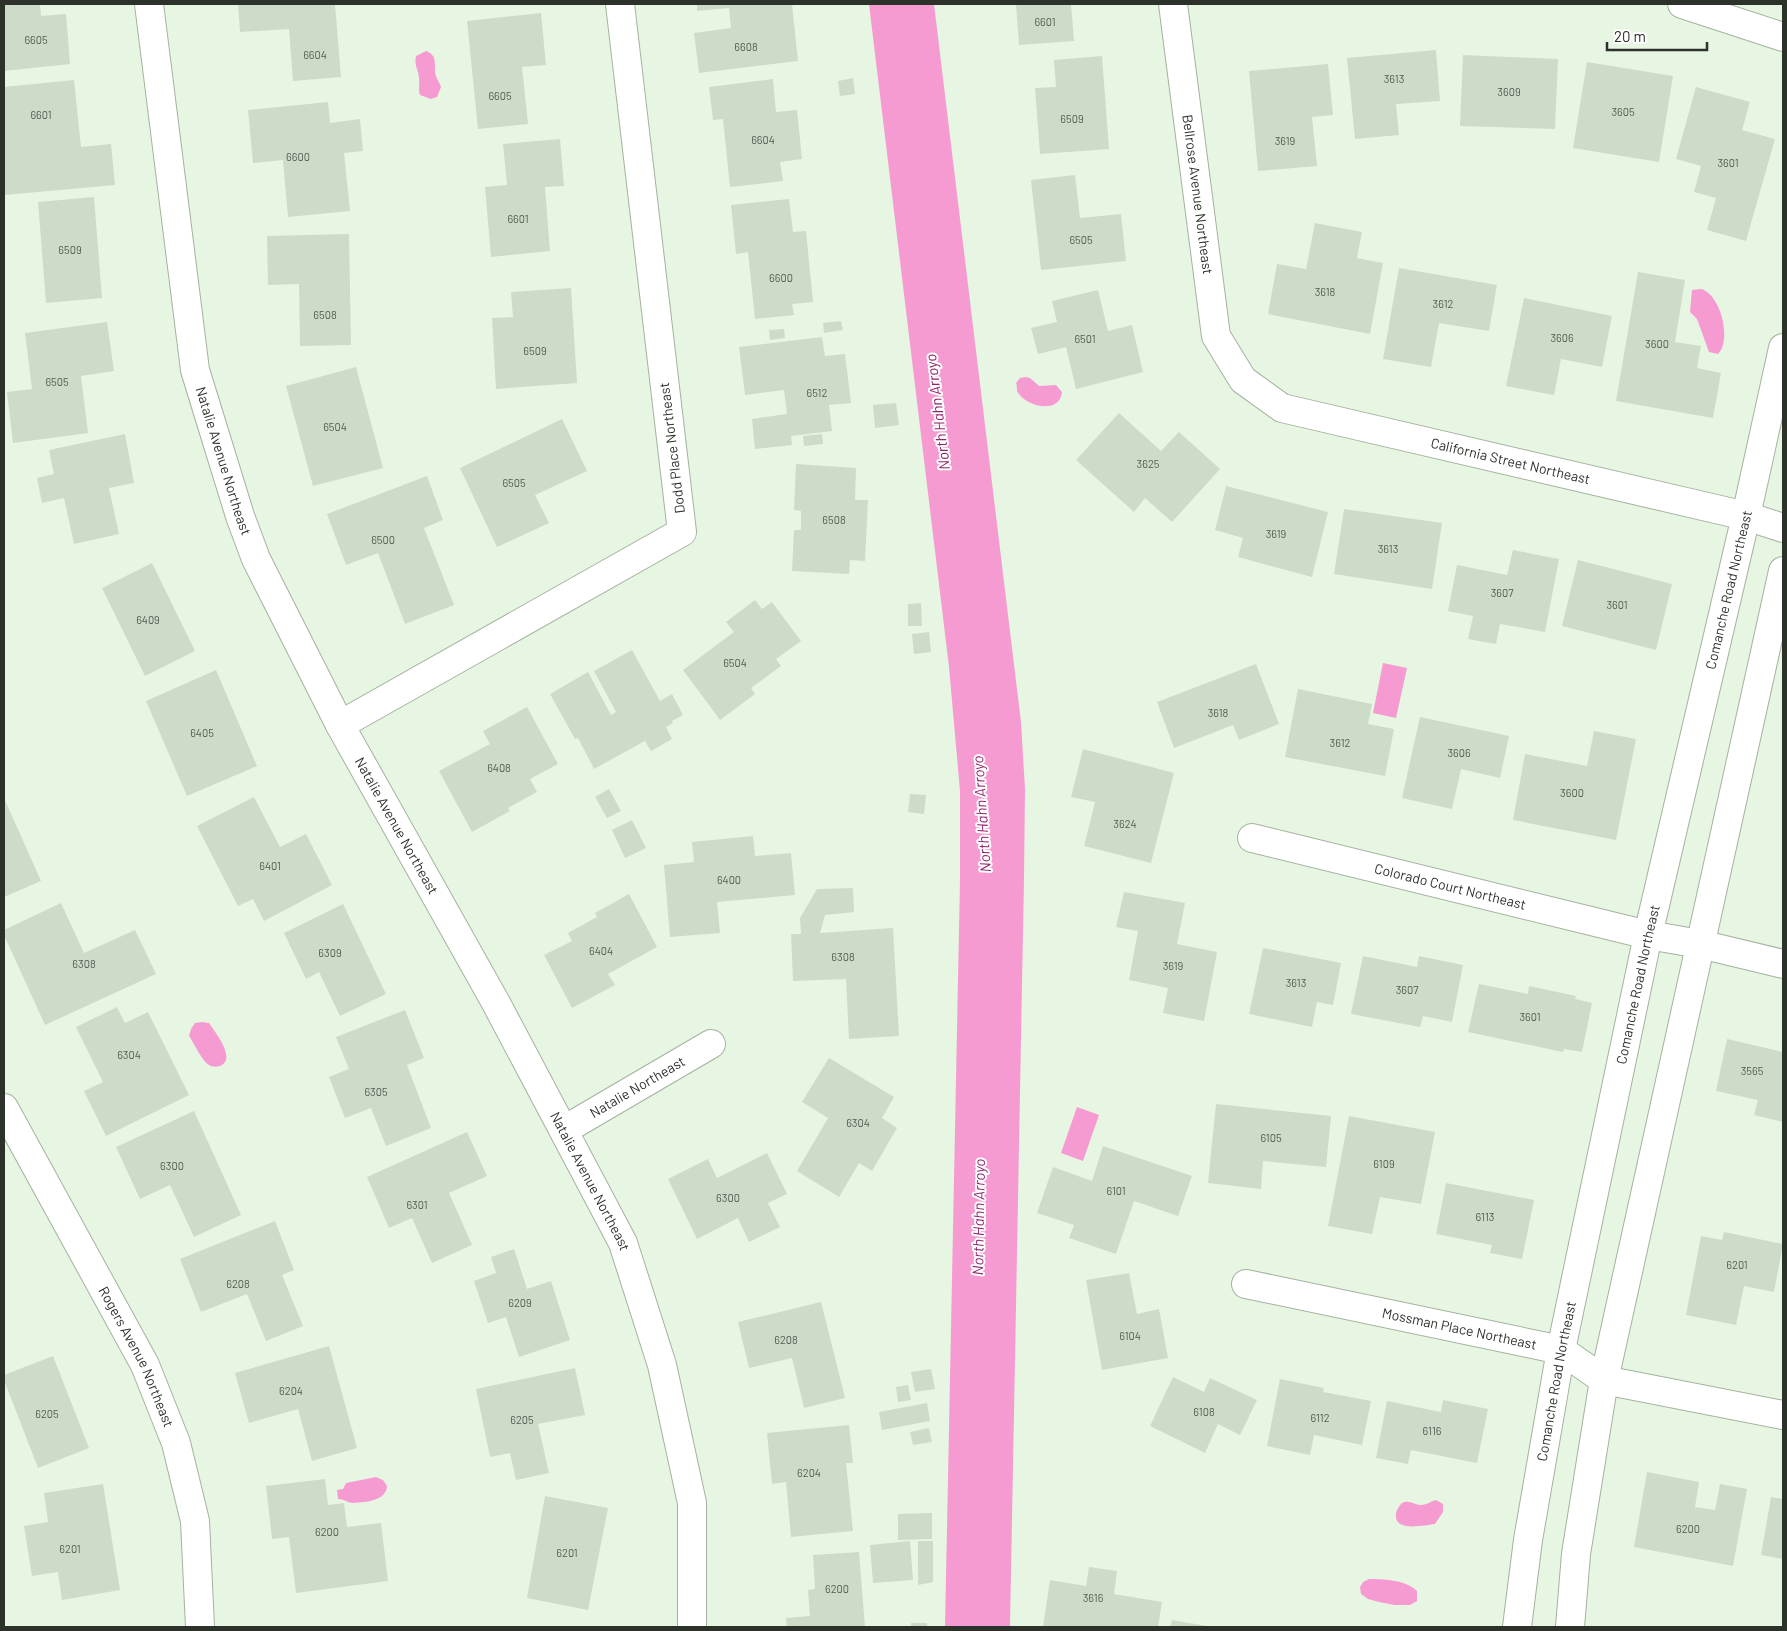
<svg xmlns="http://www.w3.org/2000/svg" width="1787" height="1631" font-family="Barlow,sans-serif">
  <rect width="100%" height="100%" fill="#e7f6e2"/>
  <path fill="#f69bd2" d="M869,4H934L1021,722L1025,789L1024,879L1010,1627H945L960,880V791L949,667Z
    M426,51C439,56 433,65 436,76C437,80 440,83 441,87L437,97L431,99L420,95C418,89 420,84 419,77C418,69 414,65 416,56Z
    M1701,289C1721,294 1732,341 1718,354L1709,352L1697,319L1690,312L1692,290Z
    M1026,377L1030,378L1039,386L1056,385L1062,392C1060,415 1025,407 1017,391C1017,390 1017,384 1016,383L1020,378Z
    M1383,663L1407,668L1396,718L1373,713Z
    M202,1022L209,1023C215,1032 237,1059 220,1066C216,1067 212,1067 209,1065C202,1061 194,1043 189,1036L191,1029L195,1023Z
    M1077,1107L1099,1115L1083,1161L1061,1153Z
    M376,1477L383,1480L387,1486C386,1501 366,1502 354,1503C347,1503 345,1499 338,1499L337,1490L343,1489L346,1483Z
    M1436,1500L1443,1504V1512L1435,1524C1425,1525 1393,1533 1396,1513C1397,1509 1400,1505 1402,1503C1409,1499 1415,1505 1421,1505C1427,1505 1431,1501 1436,1500Z
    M1369,1579C1384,1579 1406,1580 1417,1591V1601L1410,1605H1395L1379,1602L1368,1599L1361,1594L1360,1587L1363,1582Z"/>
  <path fill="#cddcc8" d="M4,4H40L41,16L66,14L70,64L4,71Z
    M238,4H335L341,77L293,81L289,29L240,32Z
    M697,4H792L798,61L699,73L694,33L731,28L729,8L697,11Z
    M1016,4H1071L1074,41L1019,45Z
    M541,13L546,65L522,67L528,124L478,129L467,21Z
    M1436,50L1440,101L1396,104L1399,135L1355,139L1347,58Z
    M1463,55L1558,59L1555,129L1460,126Z
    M1102,56L1109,149L1040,154L1035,88L1056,87L1054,60Z
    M1587,62L1673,76L1659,162L1573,148Z
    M1328,64L1333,115L1312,117L1317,166L1258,171L1249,71Z
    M853,78L855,94L840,96L838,81Z
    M773,79L776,112L797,110L802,159L780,162L783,181L730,187L723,119L713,120L709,87Z
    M74,80L81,147L111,144L115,185L4,195V87Z
    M1696,87L1750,102L1742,130L1775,139L1746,241L1707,230L1716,198L1694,192L1701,166L1676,159Z
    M328,102L330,123L360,119L363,151L344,153L350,211L288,217L283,160L253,163L248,110Z
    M560,139L564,186L545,187L550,251L491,257L485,187L507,185L503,144Z
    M1075,175L1080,218L1121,214L1126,261L1041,270L1031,180Z
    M94,197L102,298L46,303L38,202Z
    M789,199L793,232L806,231L813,302L792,304L794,315L755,319L748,252L736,254L731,205Z
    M1315,223L1362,232L1357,258L1383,263L1370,334L1268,314L1277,264L1306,269Z
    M349,234L351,345L300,346L299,284L268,285L267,236Z
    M1399,268L1497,285L1489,331L1439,323L1431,367L1383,359Z
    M1638,272L1685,280L1675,342L1701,346L1697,368L1721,373L1713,418L1616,401Z
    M571,288L577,383L496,389L492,318L513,317L511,292Z
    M1098,290L1108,331L1132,325L1143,372L1076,389L1066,347L1038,354L1031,328L1057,322L1052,301Z
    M1524,298L1612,316L1602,367L1561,359L1554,395L1506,386Z
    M841,321L843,330L824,333L823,323Z
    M107,322L114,371L81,376L88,433L13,443L7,392L32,389L25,333Z
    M784,329L785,338L770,340L769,330Z
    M822,337L825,356L845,354L851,403L829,405L832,431L791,436L792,445L755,449L752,419L787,414L784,390L745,395L739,347Z
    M356,367L383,468L313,486L286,386Z
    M896,403L899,425L875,428L873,405Z
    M1119,413L1161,451L1179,432L1220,469L1172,522L1145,498L1134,512L1076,460Z
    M562,419L587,471L535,495L549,523L497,547L460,468Z
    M125,434L134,483L109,488L119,534L74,544L64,498L42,503L37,478L54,474L49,450Z
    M822,434L823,444L804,446L803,436Z
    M796,464L856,468L855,500H868L865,561L850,560L849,574L792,571L794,530H801V511L794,510Z
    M427,476L443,520L424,528L454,605L405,624L378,553L346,565L327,514Z
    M1226,486L1328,512L1312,577L1238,557L1243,538L1215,530Z
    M1344,509L1442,523L1432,589L1334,574Z
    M1513,550L1559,559L1545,632L1500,624L1496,644L1468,639L1473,616L1448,611L1457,565L1507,575Z
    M1578,560L1672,584L1656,650L1562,626Z
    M152,563L195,651L145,676L102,588Z
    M755,600L762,609L772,602L801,641L776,659L781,666L751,688L755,694L720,720L683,670L734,632L726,622Z
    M921,603L922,626H908V604Z
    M929,632L931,652L914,654L912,634Z
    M632,650L660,701L672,694L683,715L672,721L673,723L666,727L672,739L651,751L645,741L594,769L578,738L575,739L550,694L588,672L611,715L616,712L594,671Z
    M1256,664L1279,724L1239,740L1233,725L1174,748L1157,702Z
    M216,670L257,766L187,796L146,701Z
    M1298,689L1372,704L1368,724L1394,729L1385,776L1285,757Z
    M527,707L558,764L530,779L537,792L508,808L510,811L472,832L439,771L490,744L483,731Z
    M1420,717L1509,736L1500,778L1461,769L1452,809L1402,798Z
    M1594,731L1636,739L1616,840L1513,820L1525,754L1587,766Z
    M1083,749L1174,773L1151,863L1084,846L1095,802L1071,797Z
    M609,789L621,811L607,818L595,797Z
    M910,794L926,795L924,814L908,812Z
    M254,797L280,847L306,834L332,885L264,921L253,899L238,906L197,826Z
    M4,798L41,881L4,897Z
    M632,820L646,848L625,858L612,830Z
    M753,836L755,856L791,853L795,895L717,902L720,933L670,937L664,865L694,862L692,842Z
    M853,888L854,912L825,915L820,933L893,928L899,1036L849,1039L846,979L793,981L791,934H801L800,918L817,889Z
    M1124,892L1185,903L1177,944L1217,952L1204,1021L1163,1013L1168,988L1129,980L1138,931L1116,927Z
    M629,894L657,947L608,974L615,985L572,1008L544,955L572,941L568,933L597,917L595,913Z
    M61,903L84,953L135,930L156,974L45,1025L4,935V930Z
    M343,904L386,994L340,1016L319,972L306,979L284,933Z
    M1263,948L1341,963L1333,1005L1317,1002L1312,1027L1249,1014Z
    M1363,956L1417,967L1419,956L1463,965L1452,1022L1423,1016L1420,1027L1351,1014Z
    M1479,984L1528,994L1529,986L1576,996L1575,999L1592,1003L1582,1052L1564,1049L1563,1052L1468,1032Z
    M117,1007L125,1023L148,1012L189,1095L106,1136L84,1091L103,1082L76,1027Z
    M405,1010L424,1058L407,1065L431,1128L386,1146L371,1108L345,1118L329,1077L349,1069L336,1037Z
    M1727,1039L1783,1052V1122L1754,1115L1758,1100L1716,1091Z
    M829,1058L894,1097L882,1118L897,1128L872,1171L859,1163L839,1197L797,1171L828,1118L802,1102Z
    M1216,1104L1331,1116L1326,1167L1263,1161L1261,1189L1208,1183Z
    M194,1111L241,1215L194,1237L170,1185L140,1199L116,1147Z
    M1349,1116L1435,1132L1421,1204L1380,1197L1372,1234L1328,1226Z
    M467,1132L487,1176L449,1193L472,1245L432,1263L412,1218L389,1228L367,1177Z
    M1103,1146L1192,1176L1178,1216L1134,1201L1116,1254L1069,1238L1074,1225L1037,1213L1053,1167L1092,1181Z
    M767,1153L787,1194L768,1203L780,1227L749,1242L738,1218L697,1239L668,1179L708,1159L717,1178Z
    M1446,1183L1534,1200L1522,1259L1490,1253L1492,1245L1436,1234Z
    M275,1221L294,1270L282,1275L303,1326L266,1341L247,1294L201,1312L180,1259Z
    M1724,1232L1783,1244L1774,1292L1744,1286L1736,1325L1686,1315L1701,1236L1722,1240Z
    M514,1249L527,1289L551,1281L570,1340L519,1357L506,1317L488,1323L474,1281L496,1273L491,1257Z
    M1129,1273L1137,1314L1159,1309L1168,1358L1102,1370L1086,1280Z
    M821,1302L845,1398L804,1408L792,1358L749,1368L738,1322Z
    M329,1346L357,1448L312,1461L298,1409L249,1423L235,1373Z
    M53,1356L89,1448L38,1468L4,1380V1375Z
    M575,1368L585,1415L538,1424L549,1473L516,1480L510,1453L490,1457L476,1389Z
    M931,1369L935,1389L915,1392L911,1372Z
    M1173,1377L1204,1392L1210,1378L1257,1400L1240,1435L1218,1424L1205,1453L1150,1426Z
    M1280,1379L1324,1388L1323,1392L1371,1401L1362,1445L1314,1435L1310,1455L1267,1446Z
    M908,1385L911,1400L898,1402L896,1387Z
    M1443,1400L1488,1409L1477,1463L1411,1450L1408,1464L1376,1458L1387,1401L1441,1412Z
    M927,1403L930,1421L882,1430L879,1412Z
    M849,1425L853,1463H846L853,1531L791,1537L786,1482L772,1484L767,1433Z
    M929,1428L932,1442L913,1445L910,1432Z
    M1647,1472L1699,1482L1695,1507L1715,1510L1720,1484L1747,1489L1733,1566L1634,1547Z
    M325,1479L328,1505L344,1503L347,1527L381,1523L388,1581L296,1593L289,1537L272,1539L266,1486Z
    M103,1484L120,1590L62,1600L58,1572L32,1576L24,1526L48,1522L44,1493Z
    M545,1496L608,1508L588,1610L527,1598Z
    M1771,1497L1783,1499V1559L1761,1555Z
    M932,1513V1539L898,1540V1514Z
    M910,1541L913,1580L873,1583L870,1545Z
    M918,1541H933V1582L918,1585Z
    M859,1552L865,1627H787L786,1618L810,1616L808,1590L815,1589L813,1555Z
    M1089,1567L1117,1571L1114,1594L1162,1602L1158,1627H1043L1050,1580L1086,1586Z
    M1172,1620L1207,1626V1627H1170Z
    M911,1623H927V1627H911Z"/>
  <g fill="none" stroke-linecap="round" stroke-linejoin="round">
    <defs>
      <g id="minor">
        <path id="s1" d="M149,4L195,370L240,516L256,559L340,725L496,1003L623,1243L662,1365L692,1503V1627"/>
        <path id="s2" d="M1173,4L1216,336L1243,380L1282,408L1746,516L1783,528"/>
        <path d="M1682,4L1783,37"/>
        <path d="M340,725L682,532L620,4"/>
        <path id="s3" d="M1252,838L1648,935L1700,944L1783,964"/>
        <path id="s4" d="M4,1108L145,1365L176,1443L195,1521L200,1627"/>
        <path id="s5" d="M564,1130L711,1044"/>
        <path id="s6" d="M1246,1284L1561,1350L1604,1380L1783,1415"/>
        <path id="s7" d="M1517,1627L1528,1540L1561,1350L1648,935L1746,516L1783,348"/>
        <path d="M1570,1627L1576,1554L1604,1380L1783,571"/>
      </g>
    </defs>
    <use href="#minor" stroke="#a4b29f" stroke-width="30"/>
    <use href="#minor" stroke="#fff" stroke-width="28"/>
  </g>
  <g text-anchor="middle" stroke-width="4" stroke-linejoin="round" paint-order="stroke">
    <g font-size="11" fill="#545c52">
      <text x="1045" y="26">6601</text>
      <text x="36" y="44">6605</text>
      <text x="746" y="51">6608</text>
      <text x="315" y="59">6604</text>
      <text x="1394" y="83">3613</text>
      <text x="1509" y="96">3609</text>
      <text x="500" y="100">6605</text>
      <text x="1623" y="116">3605</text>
      <text x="41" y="119">6601</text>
      <text x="1072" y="123">6509</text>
      <text x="763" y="144">6604</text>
      <text x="1285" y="145">3619</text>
      <text x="298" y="161">6600</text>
      <text x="1728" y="167">3601</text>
      <text x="518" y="223">6601</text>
      <text x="1081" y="244">6505</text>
      <text x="70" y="254">6509</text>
      <text x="781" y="282">6600</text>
      <text x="1325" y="296">3618</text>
      <text x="1443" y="308">3612</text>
      <text x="325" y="319">6508</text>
      <text x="1562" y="342">3606</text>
      <text x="1085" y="343">6501</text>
      <text x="1657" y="348">3600</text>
      <text x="535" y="355">6509</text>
      <text x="57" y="386">6505</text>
      <text x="817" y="397">6512</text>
      <text x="335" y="431">6504</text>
      <text x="1148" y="468">3625</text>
      <text x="514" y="487">6505</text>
      <text x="834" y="524">6508</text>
      <text x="1276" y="538">3619</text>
      <text x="383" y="544">6500</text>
      <text x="1388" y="553">3613</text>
      <text x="1502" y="597">3607</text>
      <text x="1617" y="609">3601</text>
      <text x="148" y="624">6409</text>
      <text x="735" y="667">6504</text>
      <text x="1218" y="717">3618</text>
      <text x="202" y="737">6405</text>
      <text x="1340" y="747">3612</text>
      <text x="1459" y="757">3606</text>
      <text x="499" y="772">6408</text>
      <text x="1572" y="797">3600</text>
      <text x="1125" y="828">3624</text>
      <text x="270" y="870">6401</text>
      <text x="729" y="884">6400</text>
      <text x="601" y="955">6404</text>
      <text x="330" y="957">6309</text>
      <text x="843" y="961">6308</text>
      <text x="84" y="968">6308</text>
      <text x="1173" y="970">3619</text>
      <text x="1296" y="987">3613</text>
      <text x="1407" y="994">3607</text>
      <text x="1530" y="1021">3601</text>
      <text x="129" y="1059">6304</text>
      <text x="1752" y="1075">3565</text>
      <text x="376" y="1096">6305</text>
      <text x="858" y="1127">6304</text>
      <text x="1271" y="1142">6105</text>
      <text x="1384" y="1168">6109</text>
      <text x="172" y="1170">6300</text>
      <text x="1116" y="1195">6101</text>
      <text x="728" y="1202">6300</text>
      <text x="417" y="1209">6301</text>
      <text x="1485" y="1221">6113</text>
      <text x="1737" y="1269">6201</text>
      <text x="238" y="1288">6208</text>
      <text x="520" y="1307">6209</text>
      <text x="1130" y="1340">6104</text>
      <text x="786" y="1344">6208</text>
      <text x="291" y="1395">6204</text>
      <text x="1204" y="1416">6108</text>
      <text x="47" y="1418">6205</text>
      <text x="1320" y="1422">6112</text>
      <text x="522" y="1424">6205</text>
      <text x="1432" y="1435">6116</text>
      <text x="809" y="1477">6204</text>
      <text x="1688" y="1533">6200</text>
      <text x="327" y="1536">6200</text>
      <text x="70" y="1553">6201</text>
      <text x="567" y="1557">6201</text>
      <text x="837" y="1593">6200</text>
      <text x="1093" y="1602">3616</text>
    </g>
    <g font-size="14" fill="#2c312a" stroke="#fff">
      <text dy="5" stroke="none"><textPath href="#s2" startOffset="192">Bellrose Avenue Northeast</textPath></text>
      <text transform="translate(672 448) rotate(-97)" y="5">Dodd Place Northeast</text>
      <text dy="5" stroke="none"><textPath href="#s1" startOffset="464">Natalie Avenue Northeast</textPath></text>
      <text dy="5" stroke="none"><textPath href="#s2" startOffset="669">California Street Northeast</textPath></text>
      <text dy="5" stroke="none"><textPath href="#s7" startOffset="1059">Comanche Road Northeast</textPath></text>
      <text dy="5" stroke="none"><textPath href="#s1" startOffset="869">Natalie Avenue Northeast</textPath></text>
      <text dy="5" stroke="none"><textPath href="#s3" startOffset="204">Colorado Court Northeast</textPath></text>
      <text dy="5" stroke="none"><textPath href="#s7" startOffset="654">Comanche Road Northeast</textPath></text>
      <text dy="5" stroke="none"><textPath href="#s5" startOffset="85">Natalie Northeast</textPath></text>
      <text dy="5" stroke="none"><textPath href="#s1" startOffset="1274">Natalie Avenue Northeast</textPath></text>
      <text dy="5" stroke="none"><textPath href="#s6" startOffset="218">Mossman Place Northeast</textPath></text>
      <text dy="5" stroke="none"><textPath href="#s4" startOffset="282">Rogers Avenue Northeast</textPath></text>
      <text dy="5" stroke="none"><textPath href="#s7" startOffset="249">Comanche Road Northeast</textPath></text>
    </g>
    <g font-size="15" font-style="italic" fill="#8f266d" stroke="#fff">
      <text transform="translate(938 412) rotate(-97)" y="5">North Hahn Arroyo</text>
      <text transform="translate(982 814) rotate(-94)" y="5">North Hahn Arroyo</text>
      <text transform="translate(979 1217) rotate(-89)" y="5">North Hahn Arroyo</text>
    </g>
  </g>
  <rect width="1787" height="1631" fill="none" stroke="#2c312a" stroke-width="10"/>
  <path d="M1607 42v8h100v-8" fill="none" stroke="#2c312a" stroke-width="2.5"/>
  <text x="1614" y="42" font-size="15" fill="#2c312a" stroke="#ffffff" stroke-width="4" paint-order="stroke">20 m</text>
</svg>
